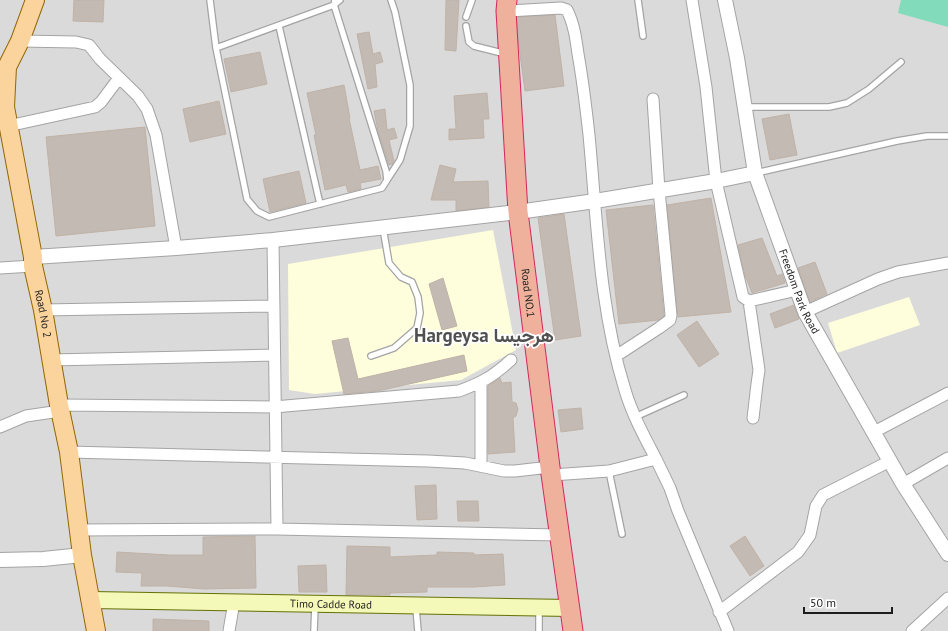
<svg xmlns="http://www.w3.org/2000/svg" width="948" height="631" font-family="'PT Sans',Vazirmatn,sans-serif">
  <rect width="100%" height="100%" fill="#eeebe3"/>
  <path fill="#dbdada" d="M0,0H948V631H0Z"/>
  <path fill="#fefedc" d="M493,230L516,350L461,380L315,394L289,390L288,264Z
    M909,297L920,325L837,353L828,323Z"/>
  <path fill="#82dcbb" d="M901,0H948V27L898,13Z"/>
  <path fill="#c3bab3" stroke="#c0b2a6" d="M74,0H104L103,22L73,21Z
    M446,0H459L456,51L445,50Z
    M555,15L564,86L525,91L519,47L517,17Z
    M369,32L373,54L380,52L383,62L375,64L377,87L368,89L357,34Z
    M260,52L267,84L231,92L224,59Z
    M344,85L350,118H349L360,170L378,166L381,179L360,183L361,189L348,192L346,185L325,190L314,135H316L307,93Z
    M487,93L489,119H483L484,138L449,140V129H456L454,96Z
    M219,101L226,134L190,142L183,109Z
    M385,109L387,130L394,128L397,138L389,140L394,161L392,164L389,165L378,131L374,111Z
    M789,114L797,155L770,160L762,119Z
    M145,127L155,226L56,236L46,137Z
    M440,165L456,169L453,182L488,181L489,207L456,211V200H431Z
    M299,171L306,203L270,212L263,179Z
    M711,198L731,312L678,317L667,205Z
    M653,205L664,316L659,320L619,324L606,210Z
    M564,214L581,336L555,340L538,218Z
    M762,238L777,276L782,274L785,283L752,293L745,275L738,245Z
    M815,262L827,294L810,302L798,268Z
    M443,278L457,326L442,330L429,284Z
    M794,305L799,319L775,328L770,314Z
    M697,321L719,354L699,367L677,335Z
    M348,338L358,379L464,355L467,371L378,391L344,394L332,341Z
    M500,378L502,383L511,382L512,402L516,403L518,409L516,416L513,418L515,452L488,454V386Z
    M581,408L583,429L561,432L558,410Z
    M436,485L437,519L417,520L415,486Z
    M457,501H478L479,521H458Z
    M255,536L256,588L204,589L167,586H141L142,573L116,572L117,552L169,555H203V537Z
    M745,536L764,566L750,576L730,546Z
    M347,546L390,547V557L437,555V552L474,553V555L503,554L505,585L474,587H427V592L390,593V595H346Z
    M326,565L327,592H299L298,566Z
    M153,619L209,621V631H153Z"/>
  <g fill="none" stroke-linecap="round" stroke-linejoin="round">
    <defs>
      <path id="service" d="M210,0L216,48L247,199L257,211L269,217L382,188L387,180L386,171L334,5L335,0
        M638,0L643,36
        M466,17L472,0
        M279,26L320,204
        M466,26L469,42L474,46L506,54
        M216,48L334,5L340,0
        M745,107H829L847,103L869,89L901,62
        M756,173L897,141L927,136H948
        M387,180L400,160L410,126V85L395,12L391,0
        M371,356L394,348L417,328L420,313L418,297L412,282L401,277L389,263L383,228
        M635,417L684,395
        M609,471L622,534
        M416,608L418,631
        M539,609V631
        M314,631L315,606"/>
      <path id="minor" d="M692,0L706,87L716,181L743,297L749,301L797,290
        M506,11L561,8L567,10C574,24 576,39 578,54C583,81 586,108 589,135C597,220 599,307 625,390C632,414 644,436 656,459
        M20,41L76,42L89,45L100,59L138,96L147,109L156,135L176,248
        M8,126L95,107L101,102L119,78
        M273,240L277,529
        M0,268L33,266
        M749,301L759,370L757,384L753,418
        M43,310L273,306
        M805,312L878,279L898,272L948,263
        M616,356L659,328L670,320L671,315L659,190L653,99
        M51,360L274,355
        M481,383V466
        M59,405L274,407L459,391C483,382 492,377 511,360
        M0,427L26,416L60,411
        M874,432L948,393
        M69,452L428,461L465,463L504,471H515L550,467
        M552,475L609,471L656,459L670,488L678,511L728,631
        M903,484L948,458
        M78,530L277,529L559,535
        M719,612L798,552L810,535L816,506L823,495L890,461
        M229,631L234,602
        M912,631L948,598"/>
      <g id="tertiary">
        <path id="s1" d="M725,0L737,58L755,173L805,312L903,484L948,554"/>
        <path d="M33,257L176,248L273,240L518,212L595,201L716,181L755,173"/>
        <path d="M0,560L43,559L82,555"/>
      </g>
      <g id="secondary">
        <path id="s2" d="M91,600L571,608"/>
      </g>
      <g id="primary">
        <path id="s3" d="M35,0L20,41L7,67L5,107L33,257V266L43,310L59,405L69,452L82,555L96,631"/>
      </g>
      <g id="trunk">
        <path id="s4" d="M507,0L506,11L518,212L550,467L573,631"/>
      </g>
    </defs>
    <use href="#service" stroke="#a4a4a4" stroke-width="8"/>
    <use href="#minor" stroke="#a4a4a4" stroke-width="13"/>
    <use href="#tertiary" stroke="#a4a4a4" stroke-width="16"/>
    <use href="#secondary" stroke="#647207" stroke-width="18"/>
    <use href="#primary" stroke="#936603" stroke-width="20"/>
    <use href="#trunk" stroke="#d52760" stroke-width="21"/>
    <use href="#service" stroke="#fff" stroke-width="5.5"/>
    <use href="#minor" stroke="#fff" stroke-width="11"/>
    <use href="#tertiary" stroke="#fff" stroke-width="14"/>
    <use href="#secondary" stroke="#f4f8b8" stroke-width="16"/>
    <use href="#primary" stroke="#fad39d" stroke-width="18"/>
    <use href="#trunk" stroke="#efb09c" stroke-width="19"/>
  </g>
  <g text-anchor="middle" stroke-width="3.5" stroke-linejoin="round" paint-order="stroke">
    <g font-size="11" fill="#1d1d1d" stroke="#fff">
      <text dy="4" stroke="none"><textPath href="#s1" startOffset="302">Freedom Park Road</textPath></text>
      <text dy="4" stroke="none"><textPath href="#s4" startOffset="294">Road NO.1</textPath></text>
      <text dy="4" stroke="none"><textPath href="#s3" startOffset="323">Road No 2</textPath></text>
      <text dy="4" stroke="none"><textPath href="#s2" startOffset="240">Timo Cadde Road</textPath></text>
    </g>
    <g font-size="19" font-weight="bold" fill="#505050" stroke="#fff">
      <text x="484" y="342">Hargeysa هرجيسا</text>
    </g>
  </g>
  <path d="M804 607v6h88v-6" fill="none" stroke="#1d1d1d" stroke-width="2"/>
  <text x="810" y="607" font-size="12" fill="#1d1d1d" stroke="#ffffff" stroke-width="3" paint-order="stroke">50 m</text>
</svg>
